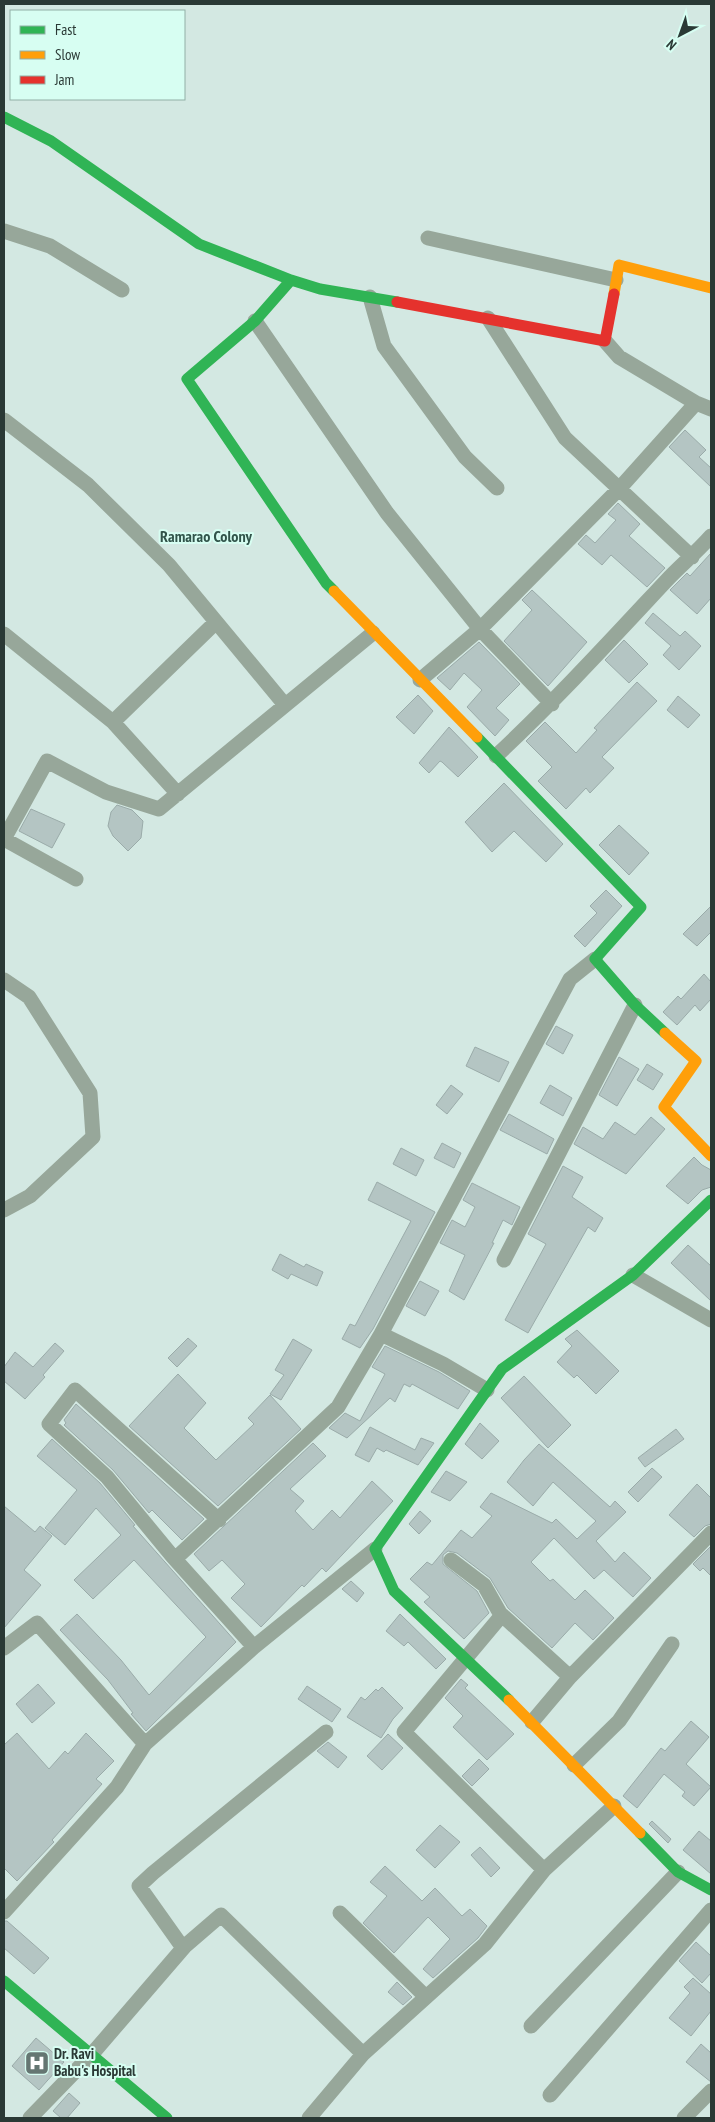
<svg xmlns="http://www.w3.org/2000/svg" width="715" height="2122" font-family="'PT Sans Narrow',sans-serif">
  <rect width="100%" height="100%" fill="#d3e8e2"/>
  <path fill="#b4c5c3" stroke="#9aaba9" d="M685,430L706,450L699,457L711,468V487L669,447Z
    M618,503L640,524L629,536L665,568L647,587L611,555L602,565L578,544L586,535L595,543L616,520L608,514Z
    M711,553V598L697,614L670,590L687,573L690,576Z
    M532,590L587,642L548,686L504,641L532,610L522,600Z
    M653,613L680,636L685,631L701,646L679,670L663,655L671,646L645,623Z
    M624,640L648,664L629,683L605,660Z
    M479,642L520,684L496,708L509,720L495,736L467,707L482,690L464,673L450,690L437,678Z
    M637,682L657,701L602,757L614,768L590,793L586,788L566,809L538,781L552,767L526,741L545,722L576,753L597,730L594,728Z
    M418,695L433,711L414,734L396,717Z
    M678,696L700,715L688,728L667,710Z
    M449,727L478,757L458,777L442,762L440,761L429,773L419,763Z
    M504,783L563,844L546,862L514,831L492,852L465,822Z
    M117,805L132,810L143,821L141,838L128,851L113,836L108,826L111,812Z
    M31,809L65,824L52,848L19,831Z
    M619,825L649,853L629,875L599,845Z
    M606,890L622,906L585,947L574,936L597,913L590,906Z
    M711,906V932L697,946L683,934Z
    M704,974L711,982V999L700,1011L695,1005L677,1025L663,1012L678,996L681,999Z
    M556,1026L573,1035L563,1054L546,1044Z
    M475,1047L509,1062L499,1082L466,1066Z
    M619,1057L639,1069L617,1106L599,1095Z
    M647,1064L663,1074L653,1090L637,1080Z
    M451,1085L463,1094L447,1114L436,1105Z
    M550,1085L572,1098L563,1116L540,1103Z
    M509,1114L554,1139L547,1154L500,1130Z
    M651,1117L665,1129L626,1174L574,1144L583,1127L603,1139L615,1122L635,1135Z
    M442,1143L461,1153L454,1168L434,1158Z
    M401,1148L424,1160L416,1176L393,1164Z
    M694,1157L702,1165L711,1170V1187L702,1190L688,1204L666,1186Z
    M563,1166L583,1177L572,1197L603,1218L595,1232L588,1227L528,1333L505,1320L546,1244L528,1234Z
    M377,1182L435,1212L373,1329L360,1348L342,1339L350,1324L355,1326L411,1221L368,1200Z
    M472,1183L520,1207L512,1225L503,1220L492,1243H494L464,1300L449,1291L465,1255L440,1243L452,1220L465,1227L475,1207L463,1200Z
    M688,1245L711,1266V1301L671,1263Z
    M280,1254L304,1267L306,1264L323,1272L317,1286L291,1274L288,1279L272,1270Z
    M420,1281L439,1291L425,1316L406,1306Z
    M577,1330L619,1371L596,1394L577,1375L574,1378L557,1362L572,1346L565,1339Z
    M188,1338L197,1346L177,1367L168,1358Z
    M293,1339L312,1350L281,1400L270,1394L284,1375L275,1370Z
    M55,1343L64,1351L43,1375L45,1377L25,1399L4,1381V1367L15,1352L33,1367Z
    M385,1346L439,1372L470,1391L458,1409L412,1384L410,1387L404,1384L395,1402L390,1398L347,1438L329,1428L345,1413L360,1421L385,1374L372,1367Z
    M178,1374L206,1403L184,1428L216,1460L254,1424L248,1418L270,1395L301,1429L218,1506L129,1426Z
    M524,1376L571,1425L548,1448L501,1398Z
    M76,1404L204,1519L182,1540L152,1510L149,1513L113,1470L64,1425L66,1423L64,1420Z
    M480,1423L499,1441L482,1459L465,1444Z
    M370,1427L415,1450L421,1438L434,1443L418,1465L386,1450L384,1452L377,1448L369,1462L355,1455Z
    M676,1429L684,1439L645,1467L638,1458Z
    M52,1439L100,1483L135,1525L133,1526L236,1642L146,1731L131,1714L133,1713L108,1680L60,1630L77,1614L121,1660L149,1695L206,1637L134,1560L93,1599L74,1580L121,1535L96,1508L65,1545L45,1528L77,1490L37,1456Z
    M313,1443L326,1456L290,1489L304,1501L295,1511L313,1530L332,1510L340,1518L372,1481L393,1501L326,1572L322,1568L304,1587L302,1585L261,1627L231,1598L245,1584L222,1560L209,1571L194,1554Z
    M539,1444L610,1507L615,1501L626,1512L596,1541L615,1562L624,1552L651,1578L633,1597L604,1570L594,1579L554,1538L531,1562L550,1581L553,1579L575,1600L585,1590L614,1618L593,1640L575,1623L552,1648L508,1608L490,1578L457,1553L448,1551L443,1555V1564L477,1591L489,1613L464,1639L424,1602L430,1597L410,1579L427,1562L432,1565L461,1530L472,1538L492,1516L480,1507L491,1493L552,1523L556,1519L577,1539L596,1521L553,1482L533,1506L507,1482L524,1460Z
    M652,1468L662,1477L638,1502L628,1492Z
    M446,1471L467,1482L450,1501L431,1492Z
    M697,1484L711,1498V1524L705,1526L694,1537L669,1515Z
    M4,1506L35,1532L40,1526L52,1536L24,1570L41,1585L4,1628Z
    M420,1511L431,1521L419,1534L409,1524Z
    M711,1546V1576L703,1568L700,1571L693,1564Z
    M351,1581L364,1593L357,1602L342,1589Z
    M400,1614L446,1659L436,1669L408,1642L404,1646L386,1631Z
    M461,1679L468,1685L465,1688L514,1734L487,1760L453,1727L463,1716L445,1698Z
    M38,1684L55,1703L32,1723L16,1704Z
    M307,1686L341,1709L332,1722L298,1699Z
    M382,1687L403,1708L393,1719L381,1738L347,1717L361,1697L365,1700L376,1689L378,1691Z
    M691,1721L709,1737L686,1764L711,1787L694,1806L682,1796L685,1792L664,1774L637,1808L623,1796L661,1748L665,1751Z
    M17,1733L49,1769L65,1751L68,1754L86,1733L114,1761L96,1779L102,1784L52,1840L54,1842L17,1881L4,1868V1745Z
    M388,1734L403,1748L382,1770L367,1756Z
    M328,1742L347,1757L338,1768L317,1751Z
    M479,1759L489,1769L472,1786L462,1776Z
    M652,1821L671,1839L668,1843L649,1824Z
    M440,1825L460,1842L435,1868L416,1850Z
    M699,1831L711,1841V1874L683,1850Z
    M480,1847L500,1868L491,1877L471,1855Z
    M385,1866L422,1901L435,1888L462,1916L470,1909L487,1926L478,1938L433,1978L423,1969L450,1939L428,1917L394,1953L363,1923L387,1896L370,1882Z
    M4,1921H7L49,1958L34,1974L4,1948Z
    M696,1942L711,1956V1973L702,1983L679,1961Z
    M693,1978L711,1994V2011L691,2036L669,2018L690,1993L684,1987Z
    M397,1982L412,1997L403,2005L388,1992Z
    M36,2038L64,2062L39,2090L12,2066Z
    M701,2044L711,2053V2082L686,2062Z
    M69,2093L80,2103L67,2118H61L53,2111Z"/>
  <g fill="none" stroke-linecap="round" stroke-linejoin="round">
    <path stroke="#97a79a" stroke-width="15" d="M4,231L50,246L122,290
      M428,238L616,280
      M370,297L384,346L465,457L497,488
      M488,318L565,438L692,557
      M255,321L387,513L480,629L552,704
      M696,403L711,409
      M4,420L88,485L169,565L285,705
      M4,634L113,722L178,794
      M420,680L480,629L619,489L696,403L619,357L605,341
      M113,722L216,622
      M496,756C556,700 610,641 666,581C680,566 697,552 711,536
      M4,839L47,761L106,792L159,809L373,633
      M4,839L76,879
      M4,980L29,997L90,1093L93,1137L30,1196L4,1210
      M504,1260L635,1005
      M633,1275L711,1320
      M381,1334L570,979L595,959
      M219,1520L75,1390L49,1424L107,1477L173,1557L254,1647
      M175,1559L338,1407L381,1334L443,1364L487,1390
      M451,1560L484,1585L501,1615
      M4,1648L37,1623L145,1744
      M570,1677L711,1533
      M532,1722L570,1677L502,1615L404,1732L544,1870
      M574,1765L619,1721L672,1644
      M4,1912L117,1787L145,1744L254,1647L375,1549
      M340,1913L426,1997
      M183,1948L139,1886L153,1873L326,1732
      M531,2026L678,1872
      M363,2054L485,1944L544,1870L614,1806
      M550,2095L711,1910
      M30,2118L92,2054L185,1946L221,1915L363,2054L309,2118
      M684,2118L711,2091"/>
    <path stroke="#30b455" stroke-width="11" d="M4,117L51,141L199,244L291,280L320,289L397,302
      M291,280L255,321L187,379L326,583L334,591
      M477,737L641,907L595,959L635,1005L665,1033
      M509,1700L394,1591L375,1549L502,1369L633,1275L711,1200
      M640,1833L678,1872L711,1890
      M4,1981L167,2118"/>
    <path stroke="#ff9f0a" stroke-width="11" d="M614,294L619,265L711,288
      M334,591L477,737
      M665,1033L696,1061L664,1107L711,1156
      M509,1700L640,1833"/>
    <path stroke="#e5322d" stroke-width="11" d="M397,302L605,341L614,294"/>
  </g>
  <defs>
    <symbol id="hospital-square" viewBox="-11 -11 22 22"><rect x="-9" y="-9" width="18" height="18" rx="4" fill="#657672" stroke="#d7fef2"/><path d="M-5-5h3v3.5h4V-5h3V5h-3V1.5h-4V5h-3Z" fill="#fff"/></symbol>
  </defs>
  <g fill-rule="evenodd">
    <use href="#hospital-square" x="23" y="2049" width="28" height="28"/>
  </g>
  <g text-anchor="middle" stroke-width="4" stroke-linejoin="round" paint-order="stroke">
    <g font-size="15" font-weight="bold" fill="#2a3935" stroke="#d7fef2" text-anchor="start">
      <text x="54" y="2059">Dr. Ravi<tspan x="54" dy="17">Babu's Hospital</tspan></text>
    </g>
    <g font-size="16" font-weight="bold" fill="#31544a" stroke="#d7fef2">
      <text x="206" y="542">Ramarao Colony</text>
    </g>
  </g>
  <rect width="715" height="2122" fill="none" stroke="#2a3935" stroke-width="10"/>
  <rect x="10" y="10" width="175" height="90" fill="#d7fef2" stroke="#92afa6"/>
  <rect x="20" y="26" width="25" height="8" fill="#30b455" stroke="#92afa6"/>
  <text x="55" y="35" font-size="15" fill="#2a3935">Fast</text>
  <rect x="20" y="51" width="25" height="8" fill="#ff9f0a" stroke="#92afa6"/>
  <text x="55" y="60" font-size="15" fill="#2a3935">Slow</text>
  <rect x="20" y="76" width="25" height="8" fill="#e5322d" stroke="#92afa6"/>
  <text x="55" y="85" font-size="15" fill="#2a3935">Jam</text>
  <g transform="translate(680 35) rotate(221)" stroke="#d7fef2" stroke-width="4" paint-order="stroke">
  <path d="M0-4L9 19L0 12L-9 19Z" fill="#2a3935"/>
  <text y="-8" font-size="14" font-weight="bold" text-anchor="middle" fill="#2a3935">N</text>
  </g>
</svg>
